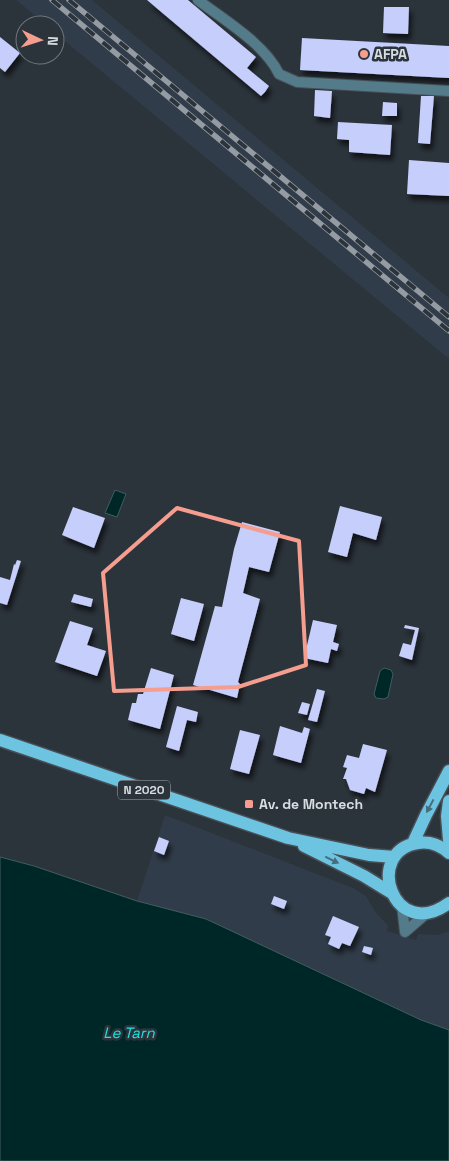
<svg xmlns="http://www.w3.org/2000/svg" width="449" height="1161" font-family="'Space Grotesk',sans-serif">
  <defs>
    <filter id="shadow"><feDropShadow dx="3" dy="5.5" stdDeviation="2.5" flood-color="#0009"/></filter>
  </defs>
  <rect width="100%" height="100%" fill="#2b333b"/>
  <path fill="#303c49" d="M16,0H92L449,298V359L55,33V25H46Z
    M165,815L353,888L366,896L376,913L388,925L387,931L416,940L418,934L438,935L449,931V1030L421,1020L206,919L137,901Z"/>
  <path fill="#002727" stroke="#415e5f" d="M115,490L126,494L117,517L105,513Z
    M384,668L391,670L393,674L388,697L384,699L376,698L374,694L380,671Z
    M0,857L34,866L137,901L206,919L421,1020L449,1030V1161H0Z"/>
  <path fill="#c6cefc" filter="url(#shadow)" d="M147,0H188L256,57L247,68L269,86L265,92L261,96Z
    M384,7H409L408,34L383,33Z
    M0,37L20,53L5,72L0,68Z
    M302,38L449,46V78L300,70Z
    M315,90L332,91L330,118L314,116Z
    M421,96H434L430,144L418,143Z
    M383,102L397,103V116H382Z
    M338,122L392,125L390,155L349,152V140L337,139Z
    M409,160L449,163V196L407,194Z
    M340,506L382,517L376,540L353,533L347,557L328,552Z
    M73,507L105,518L94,548L62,535Z
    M242,522L280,532L269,572L249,567L243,593L260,599L238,682L240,684L237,698L193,685L215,606L222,607L234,549Z
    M17,560L21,561L7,605L0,603V577L10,580L14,564L15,565Z
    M74,594L93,599L91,607L71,602Z
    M181,598L204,604L194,641L171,634Z
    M313,620L337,625L333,642L339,644L337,651L331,649L328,663L304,658Z
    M70,621L93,628L87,645L106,651L97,676L55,662Z
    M405,625L419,628L412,660L399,656L403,643L411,645L415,630L404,628Z
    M151,668L174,675L160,729L128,720L132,703H136L138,694H143Z
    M317,689L325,691L317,722L308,720Z
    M302,702L310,704L307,715L298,713Z
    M177,706L198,712L196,722L187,720L179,751L166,747Z
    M280,726L302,733L304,727L310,729L301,763L273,755Z
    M240,730L260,735L249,774L230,769Z
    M363,744L387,750L375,792L366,788L364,794L350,790L346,779H343L347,768L343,767L347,755L359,758Z
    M159,837L169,841L164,855L154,851Z
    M274,896L287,901L284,909L271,904Z
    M333,916L359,927L350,946L342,943L339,949L328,944L331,937L325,935Z
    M364,946L373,948L371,955L362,952Z"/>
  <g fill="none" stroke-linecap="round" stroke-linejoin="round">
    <defs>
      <path id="lane" d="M198,0C224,20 265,44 279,74L297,82L449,91"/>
      <path id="street" d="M402,906L405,932L427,913"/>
      <path id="primary" d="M0,740L288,838L369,855L394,857
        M449,801L447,816L449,840
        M413,843L426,815L449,771
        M304,846L364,876L390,892
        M449,853C440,845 430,841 418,843C363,851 393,944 449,903"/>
    </defs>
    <use href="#lane" stroke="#474e56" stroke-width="12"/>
    <use href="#street" stroke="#474e56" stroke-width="12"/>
    <use href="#primary" stroke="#474e56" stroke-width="15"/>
    <use href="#lane" stroke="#537b89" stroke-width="10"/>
    <use href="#street" stroke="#537b89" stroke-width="10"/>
    <use href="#primary" stroke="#6dc4e0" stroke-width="12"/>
    <defs>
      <path id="rail" d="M52,0L449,331
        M69,0L449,317"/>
    </defs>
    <use href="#rail" stroke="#959ba2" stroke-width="5.5"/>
    <use href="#rail" stroke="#2b333b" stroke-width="4" stroke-dasharray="11" stroke-linecap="butt"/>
  </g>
  <defs><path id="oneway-solid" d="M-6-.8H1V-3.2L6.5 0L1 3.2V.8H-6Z" transform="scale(1.25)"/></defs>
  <g fill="#456d7d">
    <use href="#oneway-solid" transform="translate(430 806) rotate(118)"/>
    <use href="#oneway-solid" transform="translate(332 860) rotate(26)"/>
  </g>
  <path fill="none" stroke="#f59d8e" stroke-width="4" stroke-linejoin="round" d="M177,508L299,541L306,665L238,687L114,691L103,573Z"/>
  <g fill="#f59d8e" stroke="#2b333b" stroke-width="2">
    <circle cx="364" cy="54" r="5"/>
    <rect x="244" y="799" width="10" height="10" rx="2.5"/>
  </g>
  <g text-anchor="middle" stroke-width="5" stroke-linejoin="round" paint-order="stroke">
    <rect fill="#2b333b" stroke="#a4aab0" stroke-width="1" x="118" y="780.5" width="52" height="19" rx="4"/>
    <g font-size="12" font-weight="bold" fill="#d8dde2">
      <text x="144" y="794">N 2020</text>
    </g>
    <g font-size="14" font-weight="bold" fill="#d8dde2" stroke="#2b333b" text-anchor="start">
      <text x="374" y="59">AFPA</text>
      <text x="259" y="809">Av. de Montech</text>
    </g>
    <g font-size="15" font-style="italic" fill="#1ce4e1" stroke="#2b333b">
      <text x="129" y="1038">Le Tarn</text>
    </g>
  </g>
  <g transform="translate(40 40) rotate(94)"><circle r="24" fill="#2b333b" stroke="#70777e"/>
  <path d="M0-4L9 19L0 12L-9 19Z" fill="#f59d8e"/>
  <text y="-8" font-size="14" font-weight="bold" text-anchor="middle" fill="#d8dde2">N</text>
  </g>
</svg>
